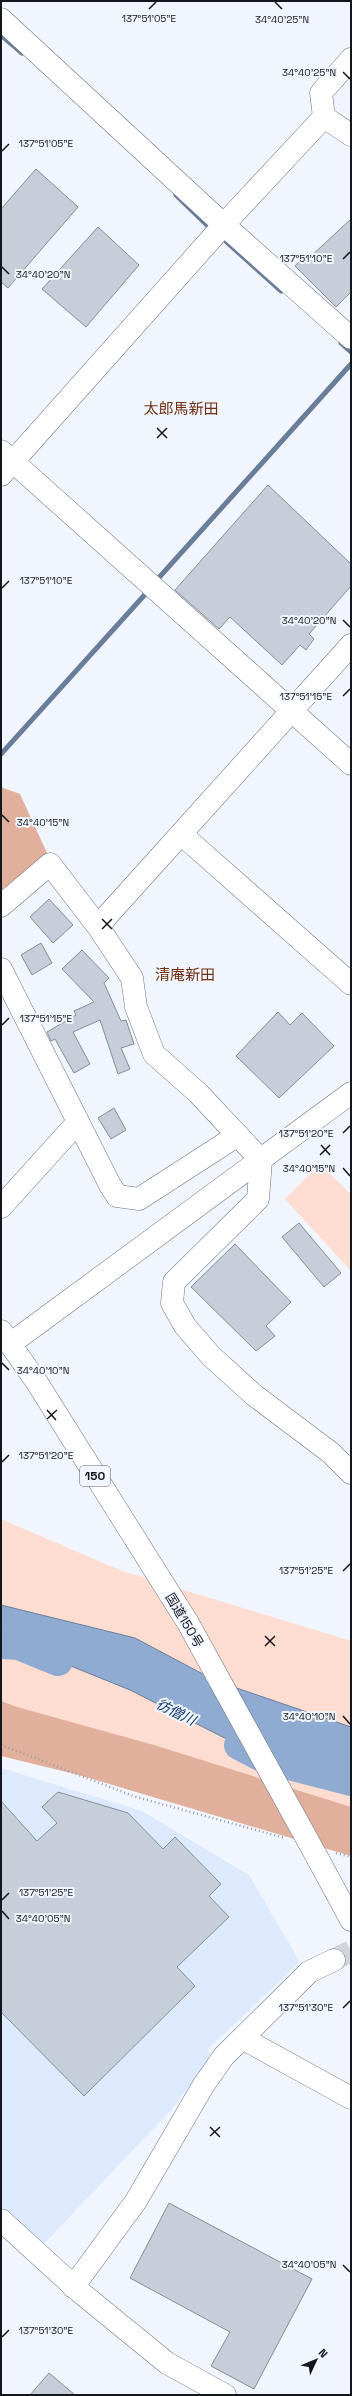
<svg xmlns="http://www.w3.org/2000/svg" width="352" height="2396" font-family="'Space Grotesk','Noto Sans JP',sans-serif">
  <rect width="100%" height="100%" fill="#f1f6fe"/>
  <path fill="#ddeafd" d="M1,1768L142,1811L249,1875L300,1962L207,2050L213,2056L171,2110L43,2245L1,2206Z"/>
  <path fill="#fdddd1" d="M320,1164L351,1194V1271L285,1199Z
    M1,1519L122,1571L351,1641V1849L1,1745Z"/>
  <path fill="#e1b09d" d="M1,787L20,794L47,853L22,888L1,906Z
    M1,1701L17,1707L154,1745L351,1807V1856L79,1775L1,1756Z"/>
  <path fill="#8fabd1" stroke="#6a7e9a" d="M1,1605L135,1638L216,1681L351,1727V1773L266,1759L130,1690L19,1645L1,1641Z"/>
  <g fill="none" stroke-linecap="round" stroke-linejoin="round">
    <path stroke="#6a7e9a" stroke-width="5" d="M1,35L22,53
      M176,195L212,230
      M220,236L281,291
      M341,343L351,352
      M155,582L351,364
      M1,754L149,590"/>
    <path stroke="#8fabd1" stroke-width="30" d="M1,1644L19,1645L58,1661
      M239,1745L266,1759L351,1781"/>
  </g>
  <path fill="#c6ceda" stroke="#858d98" d="M36,169L78,207L8,288L1,282V209Z
    M351,219V292L336,307L295,266L305,255L309,258Z
    M98,227L139,265L86,327L42,289Z
    M268,485L351,564V586L309,634L314,639L306,650L300,645L282,665L230,617L219,629L175,590Z
    M49,899L73,925L53,943L30,917Z
    M41,943L52,963L32,975L21,955Z
    M82,950L109,978L104,983L121,1021L126,1020L134,1044L121,1048L130,1069L118,1074L100,1020L73,1032L90,1064L74,1073L55,1039L51,1041L47,1032L76,1015L74,1011L94,1002L62,969Z
    M278,1012L290,1025L302,1013L334,1046L279,1098L236,1056Z
    M114,1108L126,1130L111,1139L98,1118Z
    M299,1223L341,1273L324,1287L282,1237Z
    M235,1244L291,1302L266,1326L275,1336L256,1351L191,1287Z
    M58,1792L128,1813L163,1849L175,1837L221,1884L209,1896L229,1917L177,1967L195,1986L84,2096L1,2012V1801L37,1841L57,1823L42,1807Z
    M169,2203L312,2279L254,2389L211,2366L230,2332L130,2278Z
    M49,2373L75,2395H30Z"/>
  <g fill="none" stroke-linecap="round" stroke-linejoin="round">
    <path stroke="#d0d4dc" stroke-width="22" stroke-dasharray="22 11" stroke-linecap="butt" d="M334,1960L351,1951"/>
    <defs>
      <path id="minor" d="M1,19L224,225L351,338
        M324,117L351,135
        M1,451L351,764
        M1,475L228,220L324,117L321,93L351,59
        M181,834L351,984
        M1,906L50,864L99,928L132,978L136,1007L154,1054L198,1093L261,1160L258,1199L174,1282L172,1303L185,1326L211,1356L254,1395L331,1453L351,1473
        M99,928L106,917L351,645
        M1,969L110,1185L117,1196L139,1199L238,1135
        M1,1207L78,1122
        M10,1344L351,1093
        M242,2038L351,2098
        M1,2220L80,2292L167,2363L225,2395
        M73,2287L136,2201L203,2086L224,2056L309,1972L334,1960"/>
      <path id="highway" d="M1,1331L36,1381L188,1623
        M318,1859L351,1920"/>
    </defs>
    <use href="#minor" stroke="#6b737e" stroke-width="23"/>
    <use href="#highway" stroke="#6b737e" stroke-width="23"/>
    <path stroke="#979ba2" stroke-width="2.5" stroke-dasharray="1 3" stroke-linecap="butt" d="M1,1745L136,1797L285,1838
      M336,1853L351,1857"/>
    <use href="#minor" stroke="#fff" stroke-width="22"/>
    <use href="#highway" stroke="#fff" stroke-width="22"/>
    <defs>
      <path id="highway-bridge" d="M188,1623L318,1859"/>
    </defs>
    <use href="#highway-bridge" stroke="#6b737e" stroke-width="23" stroke-linecap="butt"/>
    <use href="#highway-bridge" stroke="#fff" stroke-width="22"/>
  </g>
  <path fill="none" stroke="#13161a" stroke-width="1.5" d="M275,2L282,9M149,9L156,2M343,72L350,79M2,151L9,144M343,259L350,252M2,267L9,274M157,428L167,438M157,438L167,428M2,588L9,581M343,620L350,627M343,696L350,689M2,815L9,822M102,919L112,929M102,929L112,919M2,1025L9,1018M343,1133L350,1126M321,1145L330,1155M320,1155L330,1145M343,1168L350,1176M2,1363L9,1370M47,1410L56,1420M47,1419L57,1410M2,1462L9,1455M343,1571L350,1564M265,1636L275,1646M265,1646L275,1636M343,1716L350,1724M2,1900L9,1893M2,1911L9,1919M343,2008L350,2001M210,2127L220,2137M210,2136L220,2127M343,2265L350,2272M2,2337L9,2330"/>
  <g text-anchor="middle" stroke-width="4" stroke-linejoin="round" paint-order="stroke">
    <rect fill="#f1f6fe" stroke="#56595e" stroke-width="1" x="80" y="1466" width="30" height="20" rx="3"/>
    <g font-size="12" font-weight="bold" fill="#13161a">
      <text x="95" y="1480">150</text>
    </g>
    <g font-size="13" fill="#13161a" stroke="#f1f6fe">
      <text transform="translate(185 1620) rotate(59)" y="5">国道150号</text>
    </g>
    <g font-size="14" font-style="italic" fill="#123766" stroke="#f1f6fe">
      <text transform="translate(176 1712) rotate(26)" y="5">彷僧川</text>
    </g>
    <g font-size="15" fill="#703013" stroke="#f1f6fe">
      <text x="181" y="414">太郎馬新田</text>
      <text x="185" y="980">清庵新田</text>
    </g>
  </g>
  <g font-size="10" text-anchor="middle" fill="#13161a" stroke="#f1f6fe" stroke-width="4" stroke-linejoin="round" paint-order="stroke">
    <text x="149" y="22">137°51'05"E</text>
    <text x="282" y="23">34°40'25"N</text>
    <text x="309" y="76">34°40'25"N</text>
    <text x="46" y="147">137°51'05"E</text>
    <text x="306" y="262">137°51'10"E</text>
    <text x="43" y="278">34°40'20"N</text>
    <text x="46" y="584">137°51'10"E</text>
    <text x="309" y="624">34°40'20"N</text>
    <text x="306" y="700">137°51'15"E</text>
    <text x="43" y="826">34°40'15"N</text>
    <text x="46" y="1022">137°51'15"E</text>
    <text x="306" y="1137">137°51'20"E</text>
    <text x="309" y="1172">34°40'15"N</text>
    <text x="43" y="1374">34°40'10"N</text>
    <text x="46" y="1459">137°51'20"E</text>
    <text x="306" y="1574">137°51'25"E</text>
    <text x="309" y="1720">34°40'10"N</text>
    <text x="46" y="1896">137°51'25"E</text>
    <text x="43" y="1922">34°40'05"N</text>
    <text x="306" y="2011">137°51'30"E</text>
    <text x="309" y="2268">34°40'05"N</text>
    <text x="46" y="2334">137°51'30"E</text>
  </g>
  <rect width="352" height="2396" fill="none" stroke="#13161a" stroke-width="4"/>
  <g transform="translate(316 2360) rotate(46)" stroke="#f1f6fe" stroke-width="3" paint-order="stroke">
  <path d="M0-3L7 15L0 10L-7 15Z" fill="#13161a"/>
  <text y="-6" font-size="11" font-weight="bold" text-anchor="middle" fill="#13161a">N</text>
  </g>
</svg>
